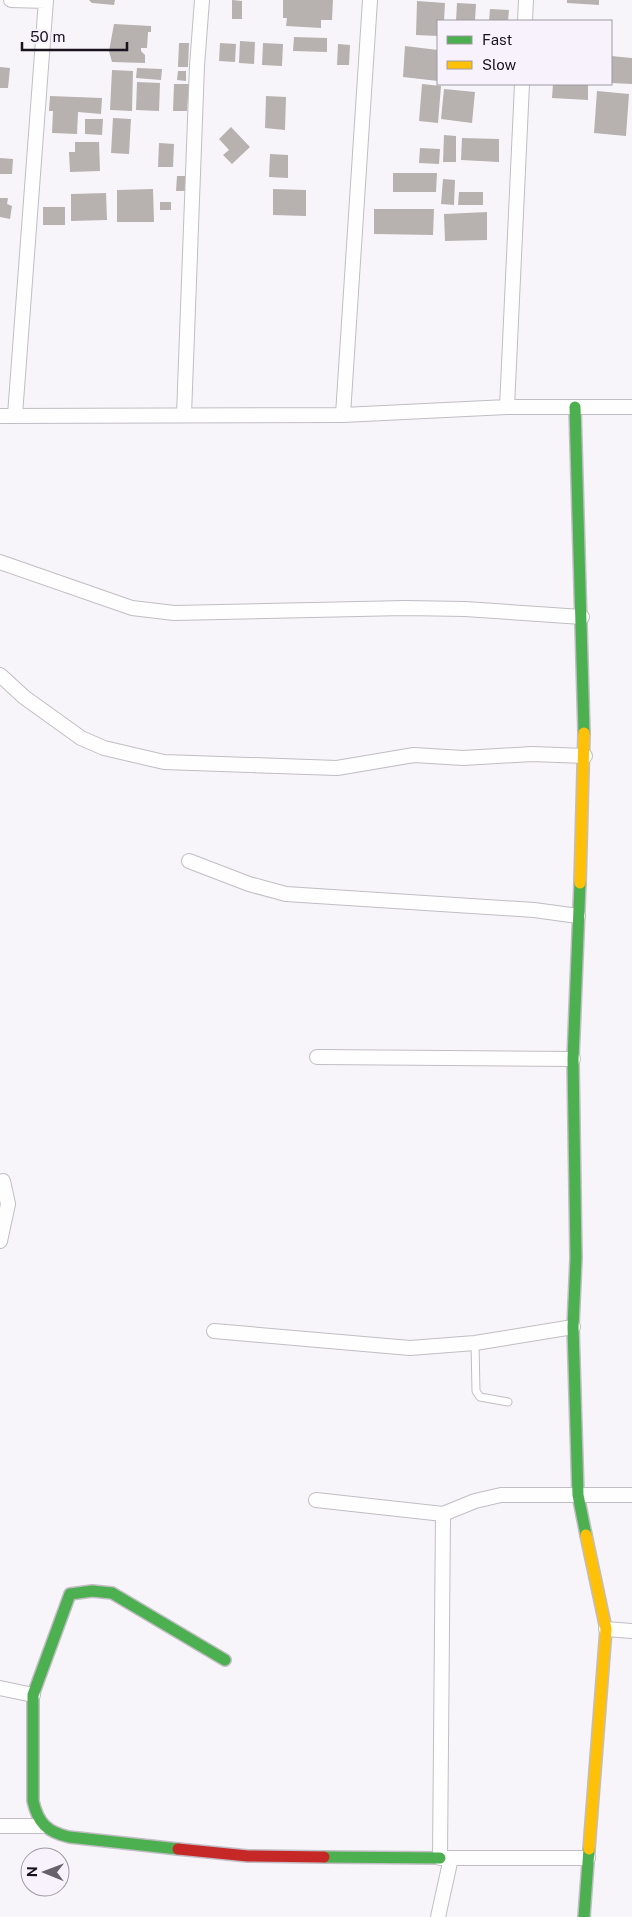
<svg xmlns="http://www.w3.org/2000/svg" width="632" height="1917" font-family="'Public Sans',sans-serif">
  <rect width="100%" height="100%" fill="#f8f5fa"/>
  <path fill="#b7b1af" d="M89,0H115L114,5L92,3Z
    M232,0L242,1V19H232Z
    M283,0H333L332,20H321V28L286,26L287,18H283Z
    M567,0H599V5L567,3Z
    M417,1L445,3L444,21H438V36L416,35Z
    M457,3L476,4L475,21H456Z
    M490,9L509,10L508,21H489Z
    M114,24L151,26V32H148L147,48H141V51L145,55V63L112,62L109,51Z
    M294,37L327,38V52L293,51Z
    M240,41L255,42L254,64L239,63Z
    M179,43H189L188,67H178Z
    M220,43L236,44L235,62L219,61Z
    M263,43L283,44L282,66L262,65Z
    M338,44L350,45L349,65H337Z
    M405,46L438,50V81L403,77Z
    M611,56L632,58V84L611,83Z
    M0,67L10,68L8,88H0Z
    M137,68L162,69L161,80L136,78Z
    M112,70L133,71L132,111L110,110Z
    M178,71H186V81L177,80Z
    M137,82L160,83L159,111L136,110Z
    M174,84H189L187,111H173Z
    M422,84L441,86L438,123L419,121Z
    M553,84H588V100L552,98Z
    M444,89L475,92L472,123L441,119Z
    M597,91L629,94L626,136L594,133Z
    M50,96L102,98L101,114L78,112L77,134L52,133L53,111H49Z
    M266,96L286,97L285,130L265,128Z
    M113,118L131,119L129,154L111,153Z
    M85,119H103L102,135L85,134Z
    M231,127L250,147L232,164L223,155L229,150L219,139Z
    M444,135L456,136V162H443Z
    M462,138L499,139V162L461,160Z
    M75,142H99L100,171L70,172L69,152H75Z
    M159,143L174,144L173,167H158Z
    M420,148L440,149L439,164L419,163Z
    M270,154L288,155V178L269,177Z
    M0,158L13,159L12,174H0Z
    M393,173H437L436,192H393Z
    M177,176H186V191H176Z
    M443,179L455,180L454,205L441,204Z
    M153,189L154,222H117V190Z
    M273,189L306,190V216L273,215Z
    M459,192H483V205H458Z
    M106,193L107,220L71,221V194Z
    M0,198H8L7,204L12,206L10,219L0,217Z
    M160,202H171V210H160Z
    M43,207H65V225H43Z
    M374,209H434L433,235L374,234Z
    M487,212V240L445,241L444,214Z"/>
  <g fill="none" stroke-linecap="round" stroke-linejoin="round">
    <defs>
      <path id="lane" d="M475,1343L476,1391L480,1397L508,1402"/>
      <path id="street" d="M11,0L46,1
        M525,21L526,0
        M507,407L522,84
        M15,415L46,0
        M184,415L197,66L202,0
        M343,415L370,0
        M0,416L343,415L507,407H632
        M0,562L132,608L174,613L405,608L465,609L582,617
        M0,675L24,697L81,738L104,748L164,762L337,768L414,755L463,758L532,754L585,756
        M189,861L249,884L286,894L534,910L578,916
        M317,1057L573,1059
        M0,1241L8,1204L3,1181
        M214,1331L410,1348L475,1343L573,1327
        M316,1500L443,1514L475,1501L501,1495H632
        M443,1514L440,1858H588
        M606,1629L632,1631
        M0,1688L33,1695
        M0,1826H42
        M438,1917L451,1858"/>
      <path id="fast" d="M575,407L584,733
        M580,883L573,1059L576,1258L573,1327L578,1495L586,1535
        M178,1849L69,1837C47,1832 38,1823 33,1801V1695L70,1594L92,1591L112,1593L225,1660
        M324,1857L440,1858
        M584,1917L589,1849"/>
      <path id="slow" d="M580,883L584,733
        M586,1535L606,1629L589,1849"/>
      <path id="jam" d="M178,1849L248,1856L324,1857"/>
    </defs>
    <use href="#lane" stroke="#c1bdc4" stroke-width="9"/>
    <use href="#street" stroke="#c1bdc4" stroke-width="16"/>
    <use href="#fast" stroke="#c1bdc4" stroke-width="14"/>
    <use href="#slow" stroke="#c1bdc4" stroke-width="14"/>
    <use href="#jam" stroke="#c1bdc4" stroke-width="14"/>
    <use href="#lane" stroke="#fefefe" stroke-width="7"/>
    <use href="#street" stroke="#fefefe" stroke-width="14"/>
    <use href="#fast" stroke="#4caf50" stroke-width="11"/>
    <use href="#slow" stroke="#ffc107" stroke-width="11"/>
    <use href="#jam" stroke="#c62828" stroke-width="11"/>
  </g>
  <rect x="437" y="20" width="175" height="65" fill="#f8f2fd" stroke="#9e99a3"/>
  <rect x="447" y="36" width="25" height="8" fill="#4caf50" stroke="#9e99a3"/>
  <text x="482" y="45" font-size="15" fill="#18131c">Fast</text>
  <rect x="447" y="61" width="25" height="8" fill="#ffc107" stroke="#9e99a3"/>
  <text x="482" y="70" font-size="15" fill="#18131c">Slow</text>
  <g transform="translate(45 1872) rotate(271)"><circle r="24" fill="#f8f2fd" stroke="#9e99a3"/>
  <path d="M0-4L9 19L0 12L-9 19Z" fill="#66626a"/>
  <text y="-8" font-size="14" font-weight="bold" text-anchor="middle" fill="#18131c">N</text>
  </g>
  <path d="M22 42v8h105v-8" fill="none" stroke="#18131c" stroke-width="2.5"/>
  <text x="30" y="42" font-size="15" fill="#18131c" stroke="#f8f2fd" stroke-width="4" paint-order="stroke">50 m</text>
</svg>
